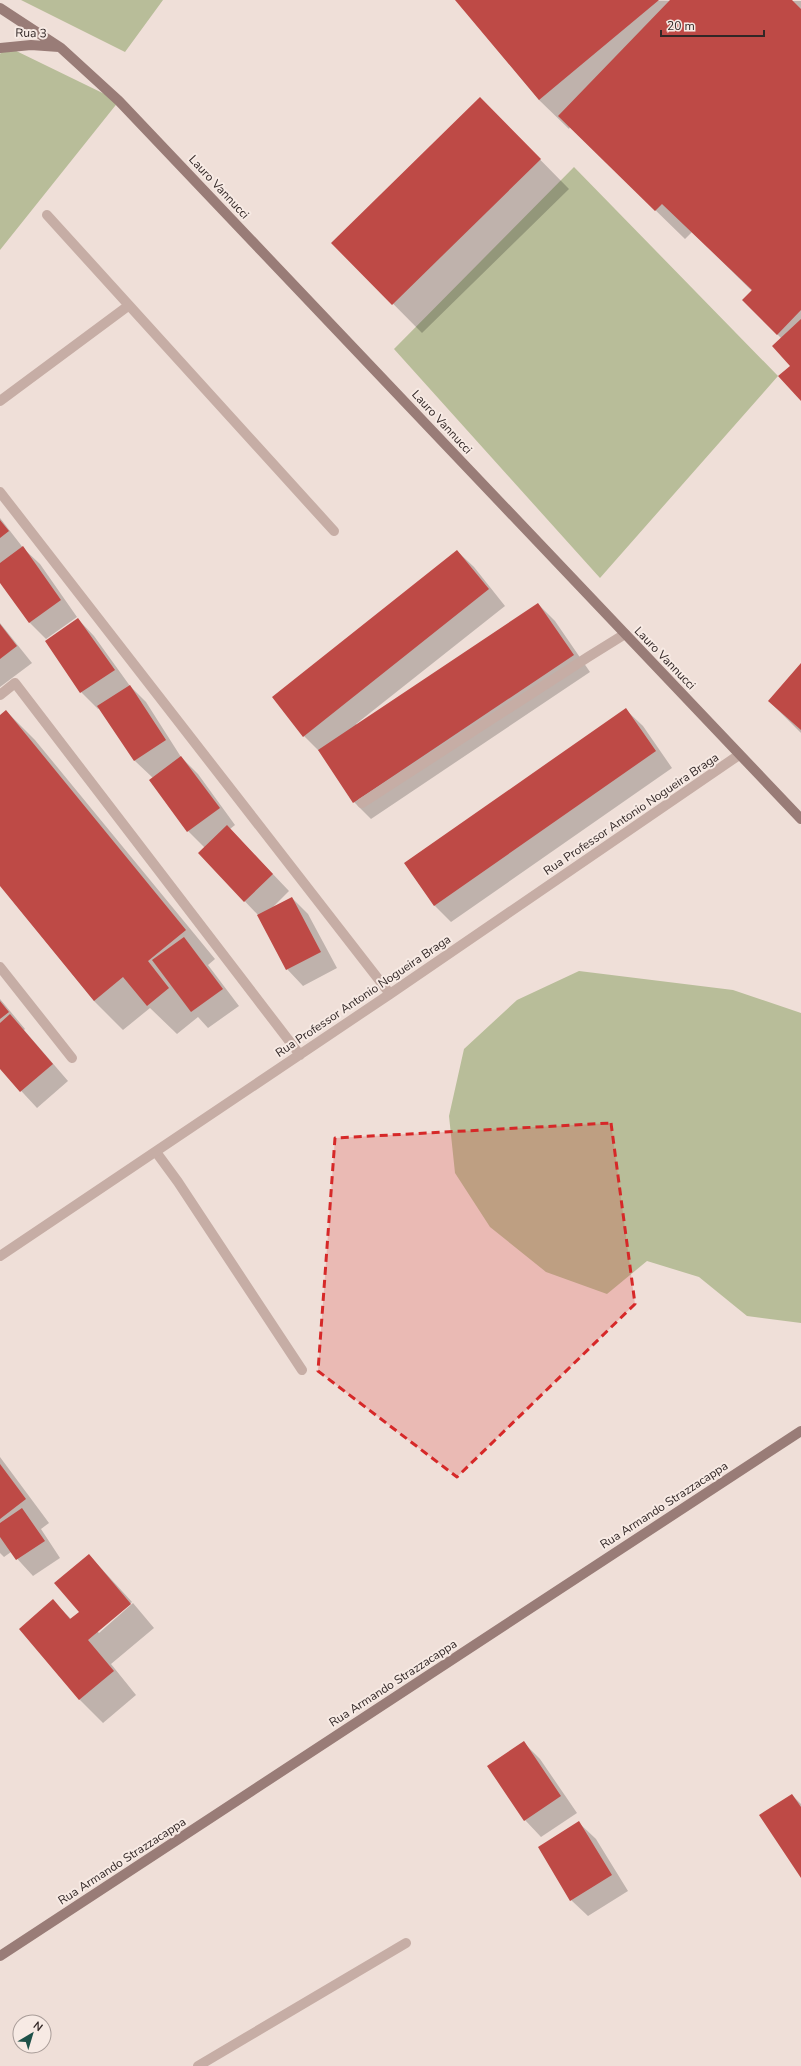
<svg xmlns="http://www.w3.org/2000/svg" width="801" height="2066" font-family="'Nunito Sans',sans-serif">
  <rect width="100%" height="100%" fill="#efdfd8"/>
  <path fill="#b8bd99" d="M21,0H163L125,52Z
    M6,46L119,101L0,250V54Z
    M574,167L778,376L600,578L394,349Z
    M579,971L733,990L801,1013V1323L747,1316L699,1277L647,1261L607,1294L546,1272L490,1227L455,1173L449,1116L464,1049L517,1000Z"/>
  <path fill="#0003" d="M456,0L801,1V400L782,339L743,300L752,291L692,232L685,239L570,127L569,129L539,100Z
    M509,128L569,189L422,333L333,243Z
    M0,518L24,549L40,564L77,617L46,639L29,622L0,581Z
    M457,551L474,567L505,606L356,724L357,726L538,604L555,621L590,672L371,819L354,802L321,753L304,736Z
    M78,619L94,636L130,686L146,702L181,757L198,774L235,825L230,829L289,891L273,907L292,898L308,914L337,968L303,986L287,969L258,915L199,853L205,848L188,831L153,778L135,761L100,708L98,709L81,692L46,641Z
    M0,623L32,663L0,687Z
    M801,664V733L769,701Z
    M626,710L643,726L672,768L451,922L435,906L405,863Z
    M6,711L35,740L215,959L208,965L239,1006L208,1028L198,1017L177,1034L150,1008L123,1030L94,1001L0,885V716Z
    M0,999L25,1029L24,1030L68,1081L37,1108L0,1068Z
    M0,1457L49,1523L41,1529L60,1558L33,1576L11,1552L4,1557L0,1553Z
    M89,1555L132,1602L97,1631L99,1633L133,1603L154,1628L111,1664L136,1695L103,1723L79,1699L53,1601L71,1619L80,1612Z
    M524,1743L540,1759L577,1813L541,1837L525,1820Z
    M792,1795L801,1804V1876Z
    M579,1823L596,1839L628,1891L588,1916L571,1900Z"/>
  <path fill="#be4a46" d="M455,0H659L539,100Z
    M670,0H792L801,9V310L777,335L742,300L752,290L662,204L655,211L558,116Z
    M480,97L541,159L392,305L331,243Z
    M801,319V401L778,376L790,366L772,346Z
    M0,520L9,531L0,538Z
    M23,546L61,600L29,623L0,583V563Z
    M457,550L489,589L303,737L272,697Z
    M538,603L574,655L353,803L318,750Z
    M78,618L115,670L80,693L45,641Z
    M0,624L17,646L0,659Z
    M801,663V730L768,701Z
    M130,685L166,740L134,761L97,706Z
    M626,708L656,751L434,906L404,863Z
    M6,710L186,930L148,961L169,988L147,1006L123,977L94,1001L0,886V715Z
    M181,756L220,808L187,832L149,780Z
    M227,825L273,874L244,902L198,853Z
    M292,897L321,952L286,970L257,915Z
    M184,937L223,989L191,1012L152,960Z
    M0,1001L9,1012L0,1019Z
    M10,1014L53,1064L20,1092L0,1069V1023Z
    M0,1464L26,1499L0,1519Z
    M22,1508L45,1541L16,1560L0,1537V1523Z
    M89,1554L131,1604L88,1640L114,1671L79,1700L19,1629L53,1599L70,1619L79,1612L54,1583Z
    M524,1741L561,1796L524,1821L487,1766Z
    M792,1794L801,1807V1878L759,1815Z
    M579,1821L612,1875L570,1901L538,1847Z"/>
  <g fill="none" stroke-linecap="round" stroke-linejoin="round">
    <path stroke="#c6ada5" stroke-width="10" d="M156,1152L178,1182L302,1370
      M198,2066L406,1943"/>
    <path stroke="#c6ada5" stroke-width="10" d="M47,215L334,531
      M0,401L128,306
      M0,492L390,994
      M0,695L15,683L300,1055
      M362,803L588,657L625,634
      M0,967L72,1058
      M0,1256L390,994L739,755"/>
    <path stroke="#997c77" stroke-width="10" d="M0,8L61,48L119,101L801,819
      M0,48L31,45L59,47
      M0,1956L801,1431"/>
  </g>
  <path fill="#d62828" fill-opacity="0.2" stroke="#d62828" stroke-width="3" stroke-dasharray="8 5" stroke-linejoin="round" d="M611,1123L635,1304L457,1477L318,1371L335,1138Z"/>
  <g text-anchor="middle" stroke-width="4" stroke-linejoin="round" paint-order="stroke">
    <g font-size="12" fill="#322726" stroke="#f7eae4">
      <text transform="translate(31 33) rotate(1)" y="4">Rua 3</text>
      <text transform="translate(219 187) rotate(47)" y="4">Lauro Vannucci</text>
      <text transform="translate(442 422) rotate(47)" y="4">Lauro Vannucci</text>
      <text transform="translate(665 658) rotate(46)" y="4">Lauro Vannucci</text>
      <text transform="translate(631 814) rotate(-34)" y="4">Rua Professor Antonio Nogueira Braga</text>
      <text transform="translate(363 996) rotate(-34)" y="4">Rua Professor Antonio Nogueira Braga</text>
      <text transform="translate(664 1505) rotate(-33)" y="4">Rua Armando Strazzacappa</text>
      <text transform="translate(393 1683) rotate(-33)" y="4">Rua Armando Strazzacappa</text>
      <text transform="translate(122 1861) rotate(-33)" y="4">Rua Armando Strazzacappa</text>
    </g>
  </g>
  <g transform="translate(32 2034) rotate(38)"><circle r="19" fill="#f7eae4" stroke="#a89c98"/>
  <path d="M0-3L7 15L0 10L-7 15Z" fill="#1e5149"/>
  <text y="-6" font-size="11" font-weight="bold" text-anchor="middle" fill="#322726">N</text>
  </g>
  <path d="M661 30v6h103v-6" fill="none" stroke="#322726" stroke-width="2"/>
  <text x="667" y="30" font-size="12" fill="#322726" stroke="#f7eae4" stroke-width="3" paint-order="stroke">20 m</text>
</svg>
